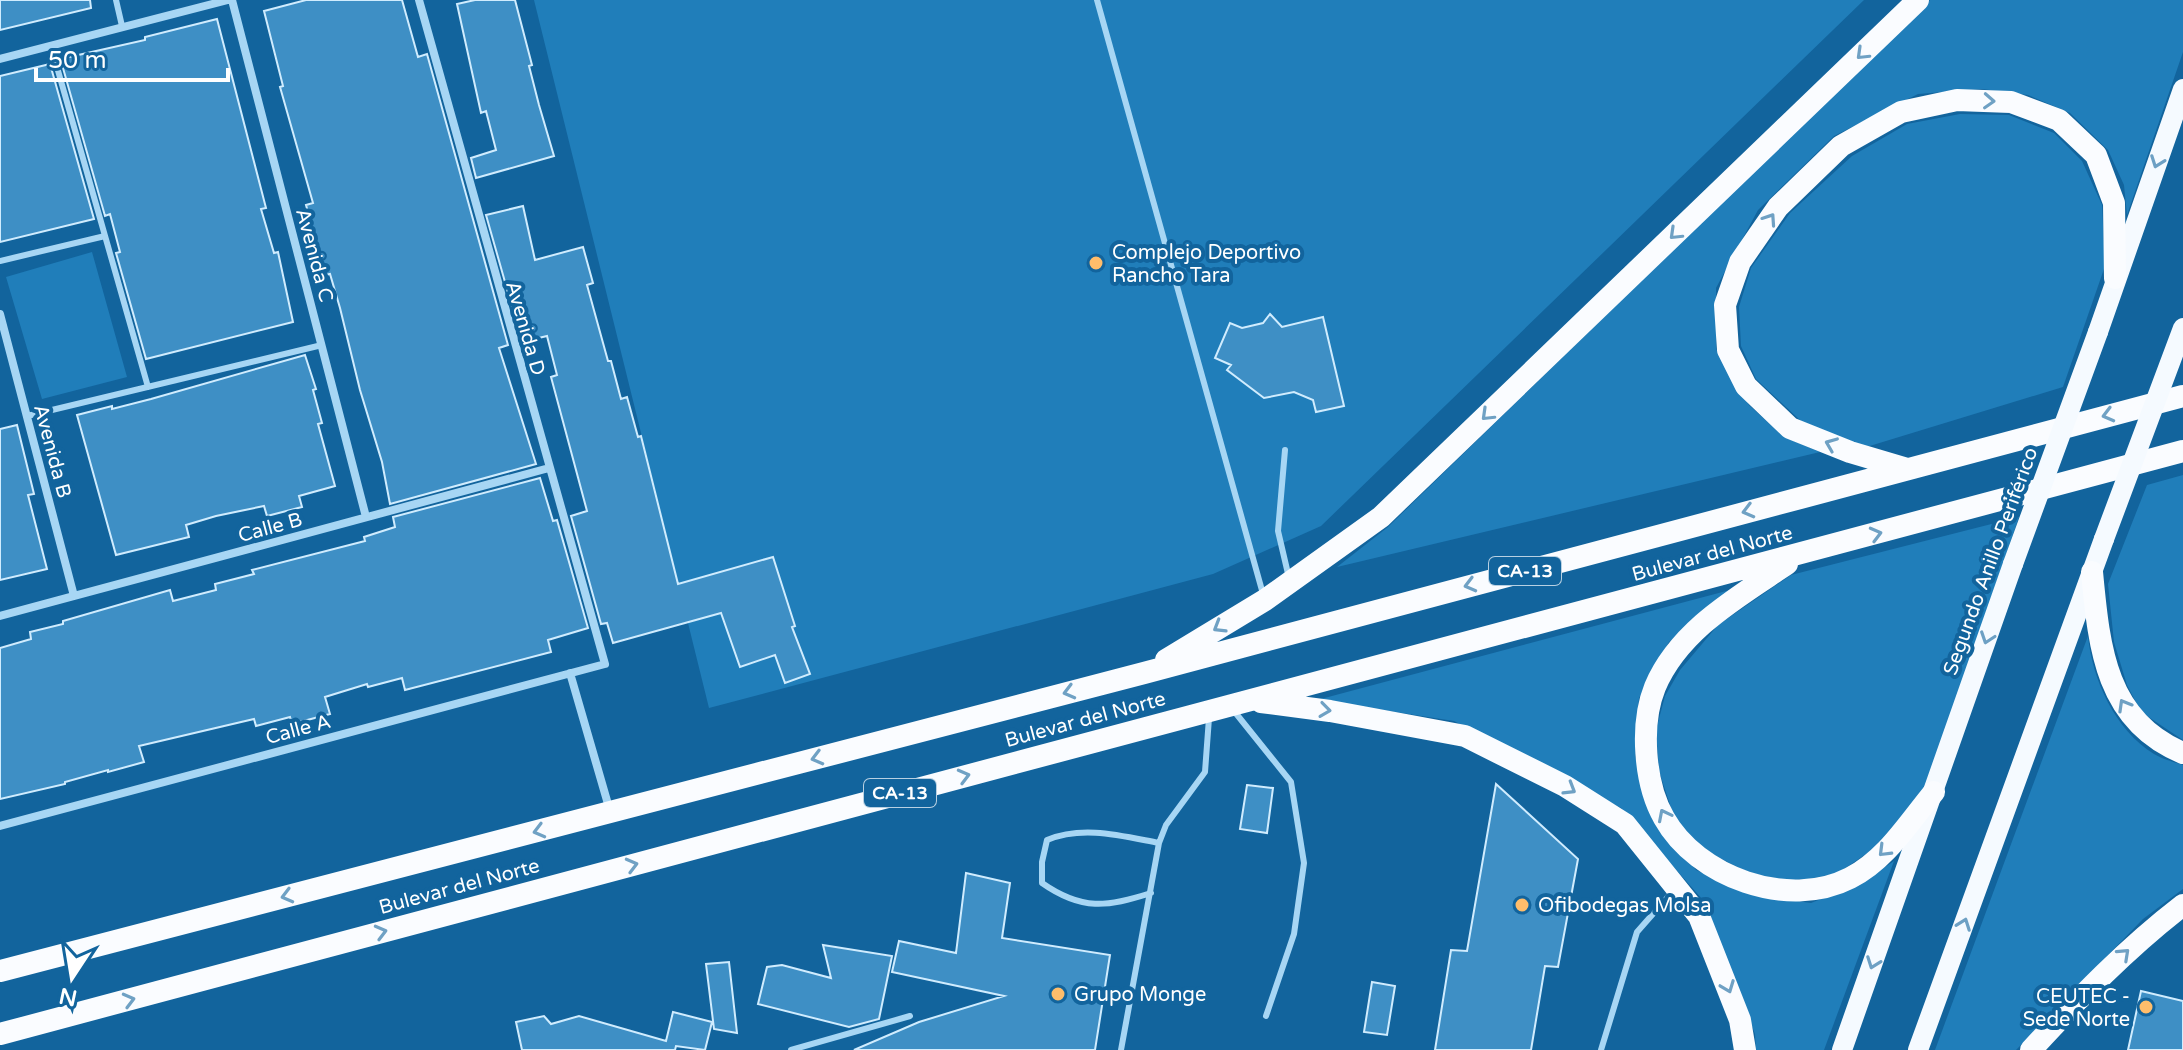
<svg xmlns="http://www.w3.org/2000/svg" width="2183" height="1050" font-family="'Varela Round',sans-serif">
  <rect width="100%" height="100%" fill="#12649d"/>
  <path fill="#207eba" d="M534,0H1864L1321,526L1213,574L709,708Z
    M1930,0H2183V52L2127,215L2124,185L2108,150L2070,113L2028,95L1982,89L1918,94L1834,136L1758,210L1716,288V349L1749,405L1784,437L1820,452L1337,567L1388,527Z
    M1960,114L2009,115L2054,133L2082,161L2102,205L2105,266L2063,387L1850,452L1802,422L1756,379L1741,346L1739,307L1751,268L1790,213L1852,156L1907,124Z
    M92,252L127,377L42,399L6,277Z
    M2183,475V740L2141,712L2127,685L2114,642L2108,584L2147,485Z
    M2019,517L1924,791L1872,850L1838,873L1809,879L1787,880L1759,875L1741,869L1714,855L1693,839L1674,817L1659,771L1656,730L1665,696L1680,670L1718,625L1791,575Z
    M1730,590L1669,642L1639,698L1635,757L1652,819L1696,870L1748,894L1811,903L1863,882L1894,861L1824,1050H1756L1755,1034L1703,900L1621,808L1454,721L1317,700Z
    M2088,636C2092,679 2115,730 2154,754C2162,759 2174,762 2183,765V889L2143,919L2016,1050H1935Z"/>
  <path fill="#3e8fc5" stroke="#d0ecfe" stroke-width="2" d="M0,0H90L91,8L0,30Z
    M306,0H402L418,57L427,54L508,345L499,348L536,464L390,504L382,462L360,390L340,308L330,274L325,275L306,205L313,203L280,87L283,86L264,11Z
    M475,0H515L532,65L529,66L539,105L554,156L476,178L471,158L496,150L486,111L481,113L457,4Z
    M217,19L266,208L261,209L274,253L278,252L293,322L146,359L116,253L120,252L110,214L105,216L61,61L65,58L145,40V37Z
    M50,64L94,219L0,242V76Z
    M523,206L535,260L583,247L593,283L587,285L608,361H611L621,399L627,397L638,437L641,436L678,584L773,557L795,626L792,627L810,674L785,683L775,655L740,667L721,613L613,643L607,623L601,624L571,516L587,511L551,377L557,375L547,336L522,342L486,215Z
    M1270,314L1282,327L1323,317L1344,406L1316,412L1313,400L1294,392L1264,398L1227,370L1231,365L1215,358L1230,323L1242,328L1263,323Z
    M305,355L316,389L313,390L322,423L318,424L335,486L299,496L302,507L267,516L264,506L216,516L186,525L189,537L116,555L77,415L112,406V409L151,399Z
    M17,425L34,494L28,495L47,569L0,580V429Z
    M540,478L553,521L557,520L588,628L548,640L551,652L405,690L402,678L368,687L367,684L325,697L330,714L292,724L290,717L256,726L254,719L139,746L144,762L108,772V770L65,782V784L0,799V648L31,639L30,632L63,624V621L170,590L173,601L216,590L215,584L254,574L252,570L365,541L364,537L395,527L393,517Z
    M1496,784L1578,859L1558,967L1545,966L1531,1050H1435L1451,950L1467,951Z
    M1247,785L1273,788L1267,833L1240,829Z
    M966,873L1010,883L1002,938L1110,955L1095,1050H854L919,1022L1004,996L892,972L899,941L956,953Z
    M823,945L892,956L879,1019L849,1027L758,1004L767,967L782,965L831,978Z
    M729,962L737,1033L714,1029L706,964Z
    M1372,982L1395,986L1387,1035L1364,1032Z
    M2141,991L2183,1001V1050H2128Z
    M673,1012L712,1022L705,1050L676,1046L675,1050H522L516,1022L544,1016L551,1024L579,1016L666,1041Z"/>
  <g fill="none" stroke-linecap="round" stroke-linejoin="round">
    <path stroke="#a7d6f4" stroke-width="6" d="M116,0L122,26
      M1097,0L1263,594
      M51,46L148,387
      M0,261L105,236
      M27,416L322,345
      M1285,450L1278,531L1289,578
      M1234,711L1291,782L1304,863L1294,934L1266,1016
      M1151,893C1107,907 1082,911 1042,883V862L1047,840C1083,825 1122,836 1159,843
      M791,1050L910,1016
      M1121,1050L1159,843L1166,825L1205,772L1209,718
      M1601,1050L1637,932L1674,890"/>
    <path stroke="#a7d6f4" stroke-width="8" d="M232,0L366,517
      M0,59L228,0
      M0,314L74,596
      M0,616L549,468
      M570,673L610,811
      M0,826L605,664L419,0"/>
    <path stroke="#f5faff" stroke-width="20" d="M2098,332L2183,89
      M1842,1050L2013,564
      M1918,1050L2104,539"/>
    <path stroke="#fafcff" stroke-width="22" d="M1904,468L1850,452L1790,428L1746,386L1728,350L1725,305L1740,262L1778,207L1841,146L1901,112L1957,100L2011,102L2059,120L2096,155L2114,203L2115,278
      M1787,564C1738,597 1679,630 1655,687C1640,724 1644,783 1664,818C1697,877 1788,910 1850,878C1886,860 1909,822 1934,792
      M2092,572C2099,646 2105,721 2183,753
      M1166,660L1265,600L1381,517L1918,0
      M1261,702L1330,711L1465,736L1565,786L1625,824L1699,916L1740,1020L1745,1050
      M0,971L1144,673L2183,396
      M0,1034L2183,451
      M2031,1050C2079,998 2127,948 2183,905"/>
    <path stroke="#f5faff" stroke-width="20" d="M2104,539L2183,328
      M2013,564L2098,332"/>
  </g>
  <defs><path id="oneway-chevron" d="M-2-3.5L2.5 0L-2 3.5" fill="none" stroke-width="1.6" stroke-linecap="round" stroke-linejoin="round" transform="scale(2)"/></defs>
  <g stroke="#6fa1c4">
    <use href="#oneway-chevron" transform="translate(1862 54) rotate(136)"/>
    <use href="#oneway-chevron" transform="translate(1989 101) rotate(3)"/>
    <use href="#oneway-chevron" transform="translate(1770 219) rotate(-56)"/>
    <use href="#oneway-chevron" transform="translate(1675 234) rotate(136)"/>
    <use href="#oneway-chevron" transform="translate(1487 415) rotate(136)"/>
    <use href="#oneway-chevron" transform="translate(2108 415) rotate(165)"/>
    <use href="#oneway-chevron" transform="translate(1831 444) rotate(-158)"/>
    <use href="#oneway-chevron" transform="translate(1748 511) rotate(165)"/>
    <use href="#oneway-chevron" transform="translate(1876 534) rotate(-15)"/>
    <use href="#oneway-chevron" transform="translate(1470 585) rotate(165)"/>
    <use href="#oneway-chevron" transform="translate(1219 627) rotate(149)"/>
    <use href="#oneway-chevron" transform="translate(1069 692) rotate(165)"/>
    <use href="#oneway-chevron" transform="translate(2124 705) rotate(-120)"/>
    <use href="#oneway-chevron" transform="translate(1325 710) rotate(8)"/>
    <use href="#oneway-chevron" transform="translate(817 758) rotate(165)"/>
    <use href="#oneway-chevron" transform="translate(964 776) rotate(-15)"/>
    <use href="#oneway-chevron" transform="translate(1570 789) rotate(31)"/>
    <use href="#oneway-chevron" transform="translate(1664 815) rotate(-117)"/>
    <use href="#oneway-chevron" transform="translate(539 831) rotate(165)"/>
    <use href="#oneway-chevron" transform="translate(1884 851) rotate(135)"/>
    <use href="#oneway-chevron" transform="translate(632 865) rotate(-15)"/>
    <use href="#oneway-chevron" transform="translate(287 896) rotate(165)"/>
    <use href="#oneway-chevron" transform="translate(381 932) rotate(-15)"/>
    <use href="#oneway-chevron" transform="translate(2124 954) rotate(-43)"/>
    <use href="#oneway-chevron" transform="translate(1728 987) rotate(69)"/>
    <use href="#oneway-chevron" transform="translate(129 1000) rotate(-15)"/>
  </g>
  <g stroke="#6da0c4">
    <use href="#oneway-chevron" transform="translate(2157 162) rotate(110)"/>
    <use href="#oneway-chevron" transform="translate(1987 638) rotate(109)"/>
    <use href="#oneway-chevron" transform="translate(1964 924) rotate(-70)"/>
    <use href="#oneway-chevron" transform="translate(1873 963) rotate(110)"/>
  </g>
  <g fill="#ffbd6b" stroke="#12649d" stroke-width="3">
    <circle cx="1096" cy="263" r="8"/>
    <circle cx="1522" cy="905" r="8"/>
    <circle cx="1058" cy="994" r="8"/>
    <circle cx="2146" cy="1007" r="8"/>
  </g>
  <g text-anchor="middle" stroke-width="8" stroke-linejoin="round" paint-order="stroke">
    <g fill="#12649d" stroke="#b8d0e2" stroke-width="2">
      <rect x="1489" y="557" width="72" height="28" rx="6"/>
      <rect x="864" y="779" width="72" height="28" rx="6"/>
    </g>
    <g font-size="18" font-weight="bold" fill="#fff">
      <text x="1525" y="577">CA-13</text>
      <text x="900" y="799">CA-13</text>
    </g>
    <g font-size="20" fill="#fff" stroke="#12649d" text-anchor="start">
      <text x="1112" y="259">Complejo Deportivo<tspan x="1112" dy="23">Rancho Tara</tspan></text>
      <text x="1538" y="912">Ofibodegas Molsa</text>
      <text x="1074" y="1001">Grupo Monge</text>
      <text x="2130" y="1003" text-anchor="end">CEUTEC -<tspan x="2130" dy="23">Sede Norte</tspan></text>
    </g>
    <g font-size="20" fill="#fff" stroke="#12649d">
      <text transform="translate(315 255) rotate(75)" y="7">Avenida C</text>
      <text transform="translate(526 328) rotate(74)" y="7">Avenida D</text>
      <text transform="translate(53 451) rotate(75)" y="7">Avenida B</text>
      <text transform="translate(270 527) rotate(-15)" y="7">Calle B</text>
      <text transform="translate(1712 553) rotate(-15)" y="7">Bulevar del Norte</text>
      <text transform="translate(1990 561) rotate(-70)" y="7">Segundo Anillo Periférico</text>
      <text transform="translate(1085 719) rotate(-15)" y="7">Bulevar del Norte</text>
      <text transform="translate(298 729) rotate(-15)" y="7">Calle A</text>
      <text transform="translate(459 886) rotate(-15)" y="7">Bulevar del Norte</text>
    </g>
  </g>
  <g transform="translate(72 978) rotate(192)" stroke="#12649d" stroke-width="6" paint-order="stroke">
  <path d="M0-6L14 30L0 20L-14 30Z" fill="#ffffff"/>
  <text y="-12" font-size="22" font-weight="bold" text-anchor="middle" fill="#ffffff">N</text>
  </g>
  <path d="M36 68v12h192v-12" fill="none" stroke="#ffffff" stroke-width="4"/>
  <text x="48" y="68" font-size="24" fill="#ffffff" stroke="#12649d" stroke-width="6" paint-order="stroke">50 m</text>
</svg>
